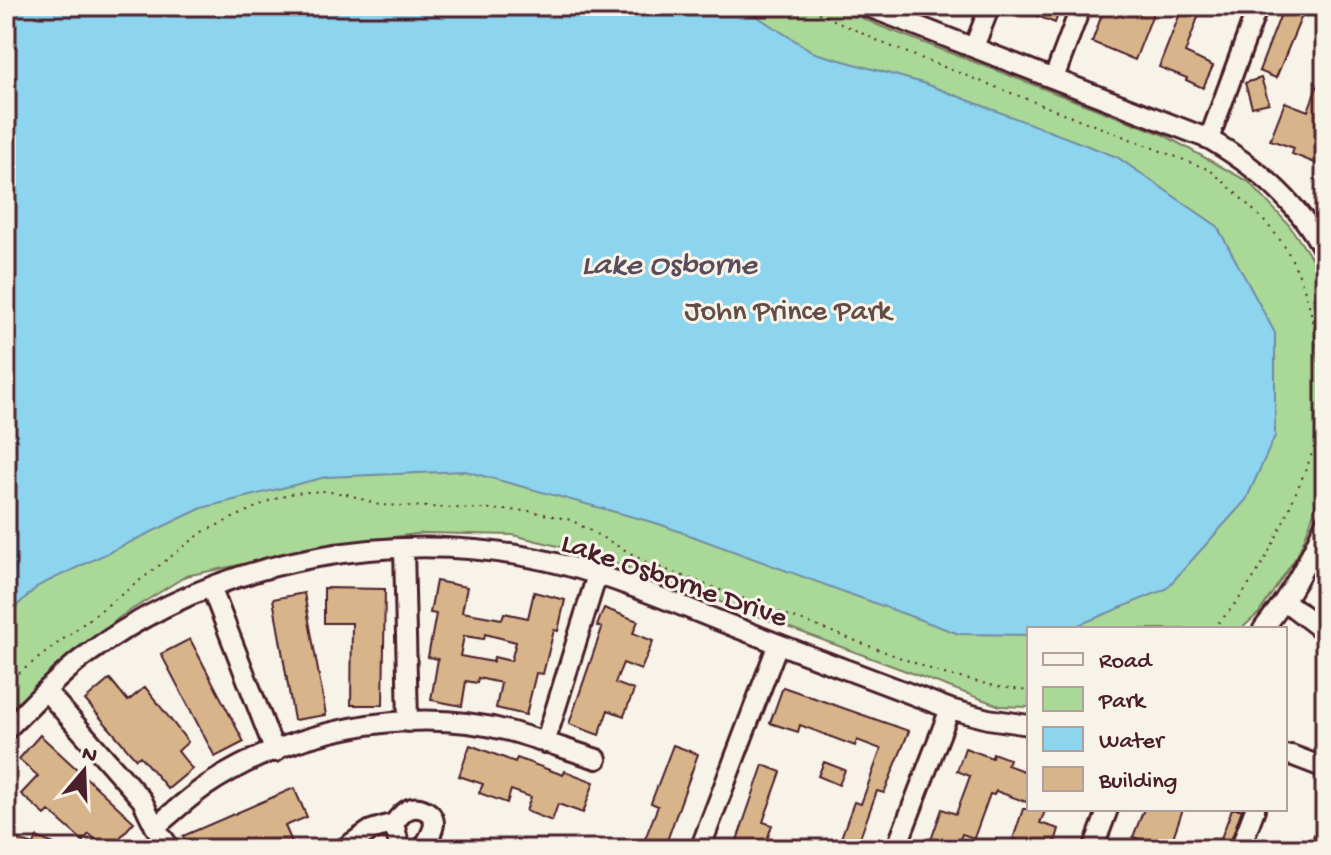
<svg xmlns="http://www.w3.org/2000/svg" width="1331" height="855" font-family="'Gochi Hand',sans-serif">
  <rect width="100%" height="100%" fill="#f7f3e8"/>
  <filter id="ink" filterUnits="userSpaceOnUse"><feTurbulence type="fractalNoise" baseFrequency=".0125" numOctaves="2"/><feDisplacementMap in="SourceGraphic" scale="16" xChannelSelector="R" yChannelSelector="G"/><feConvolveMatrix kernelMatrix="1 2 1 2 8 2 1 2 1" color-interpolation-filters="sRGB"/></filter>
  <g filter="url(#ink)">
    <path fill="#aad897" stroke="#7a7c61" stroke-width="2" d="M6,6H835L880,26L1162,134L1249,182L1289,225L1312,259L1325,288V476L1310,524L1298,554L1259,613L1241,629H1029V707L1000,706L594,555L513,535L424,533L339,544L186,576L120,617L6,713Z"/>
    <path fill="#8dd4ee" stroke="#728ca0" stroke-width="2" d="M6,6H740L815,53L923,83L1117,157L1217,226L1275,333V436L1246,500L1166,589L1069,629H1029V635L959,634L659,524L465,471L326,477L202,508L38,586L6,616Z"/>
    <path fill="#d8b48a" stroke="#4a1f2b" stroke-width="2" fill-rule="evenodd" d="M1012,6H1061L1055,23Z
      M1105,6H1156L1135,60L1092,42Z
      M1183,6H1202L1185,53L1213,66L1203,88L1186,80L1187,78L1159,67Z
      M1284,6H1306L1276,78L1259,71Z
      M1324,68L1325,121L1320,135L1325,136V167L1292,154L1294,148L1270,140L1285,102L1308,111Z
      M1261,78L1269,103L1252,107L1245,83Z
      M436,581L467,587L462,612L502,619L504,613L528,618L534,592L565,600L558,631L554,630L543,674L536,673L526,715L496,708L501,683L478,678L477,683L466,681L462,706L431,700L438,659L428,657L436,614L430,613ZM485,634L516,642L511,661L494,657L493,662L460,656L464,636L484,639Z
      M324,588L385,589L383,705H351L352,623H324Z
      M304,593L326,715L294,720L273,599Z
      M604,608L638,621L633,633L653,641L641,670L623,663L615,683L634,690L624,716L608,710L599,735L569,724L602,628L597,626Z
      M190,639L244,742L215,757L161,654Z
      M110,679L128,701L145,687L188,742L178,751L192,769L168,789L140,756L136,759L85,700Z
      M783,687L909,731L884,793L877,791L856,849H837L854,802L861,804L881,749L857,740L855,746L800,725L798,732L770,723Z
      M40,735L134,822L110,849H106L89,834L83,841L49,811L45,815L21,794L38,776L19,759Z
      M470,745L515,762L517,758L563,775L565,771L594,782L583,813L558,804L552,821L526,811L531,797L511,790L507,803L479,793L483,784L459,776Z
      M673,745L698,754L664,849H641L658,806L651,803Z
      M965,748L992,758L993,753L1009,759L1007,765L1029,773V803L996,791L994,795L990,794L974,838L962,834L956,849H934L937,843L931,840L942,809L956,814L970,776L957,771Z
      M824,762L845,770L839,785L818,776Z
      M763,765L781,772L763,822L772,825L764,849H734Z
      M294,788L307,817L285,826L295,849H189L183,836Z
      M1023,809H1046L1040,823L1059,829L1053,849H1015L1018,840L1013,839Z
      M1144,809H1183L1169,849L1133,837Z
      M1232,809H1242L1228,849H1217Z
      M6,836L34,845L37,837L66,849H6Z"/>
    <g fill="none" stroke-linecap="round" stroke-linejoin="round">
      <defs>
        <path id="minor" d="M866,6L1209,139C1257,167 1299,203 1325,253
          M974,47L990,6
          M1054,78L1081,6
          M1209,139L1258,6
          M404,548L408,722
          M211,587L275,752
          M1286,602L1325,632
          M1263,629C1290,596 1309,562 1325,523
          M46,691L142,800L155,827L171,849
          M6,730C30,707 54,680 81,659C216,557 401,523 564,565C622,580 679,605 735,627C806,655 878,681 950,709L988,719L1029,725
          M545,743L597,575
          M1285,756L1291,755L1325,768
          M394,823C398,818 403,812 409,809C419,805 434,811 434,824C433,833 427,841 423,849
          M155,827C171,814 186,800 203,788C288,730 409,705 509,731C538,739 568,750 597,759
          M343,849L371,830L394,823L400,849
          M700,849L778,644
          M896,849L950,709
          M1093,849L1108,809
          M1240,849L1255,809
          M1320,849L1325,837"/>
      </defs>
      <use href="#minor" stroke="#4a1f2b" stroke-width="24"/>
      <path stroke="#4a1f2b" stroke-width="2" stroke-dasharray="2 6" stroke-linecap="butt" d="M804,6L887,45L1210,170C1231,188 1273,226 1286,249C1316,299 1328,381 1316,438C1313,455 1304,473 1297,490C1276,541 1253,590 1212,629
        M6,683L203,532L269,501L294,493L322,491L347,494L379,505L530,511L571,520L648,563L944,674L999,687L1029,691"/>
      <use href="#minor" stroke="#f7f3e8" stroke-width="18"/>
    </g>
  </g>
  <g text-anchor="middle" stroke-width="6" stroke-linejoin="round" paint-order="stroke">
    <g font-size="30" fill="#624d46" stroke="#f7f3e8">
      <text x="788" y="319">John Prince Park</text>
    </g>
    <g font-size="30" fill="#4a1f2b" stroke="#f7f3e8">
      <text transform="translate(675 578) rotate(19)" y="10">Lake Osborne Drive</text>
    </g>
    <g font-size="32" font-style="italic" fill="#5b4c5c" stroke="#f7f3e8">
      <text x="669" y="273">Lake Osborne</text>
    </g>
  </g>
  <rect width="1331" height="855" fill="none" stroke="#f7f3e8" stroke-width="32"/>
  <rect x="16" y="16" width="1299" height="823" fill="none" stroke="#4a1f2b" stroke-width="3" filter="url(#ink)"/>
  <rect x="1027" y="627" width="260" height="184" fill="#f7f3e8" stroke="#b29e9c" stroke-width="2"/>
  <rect x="1043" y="653" width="40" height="12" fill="#f7f3e8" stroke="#b29e9c" stroke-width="2"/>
  <text x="1099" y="667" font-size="24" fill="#4a1f2b">Road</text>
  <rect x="1043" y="687" width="40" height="24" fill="#aad897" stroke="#b29e9c" stroke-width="2"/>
  <text x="1099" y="707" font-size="24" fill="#4a1f2b">Park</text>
  <rect x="1043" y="727" width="40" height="24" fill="#8dd4ee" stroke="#b29e9c" stroke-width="2"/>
  <text x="1099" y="747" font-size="24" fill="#4a1f2b">Water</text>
  <rect x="1043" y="767" width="40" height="24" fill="#d8b48a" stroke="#b29e9c" stroke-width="2"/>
  <text x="1099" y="787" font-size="24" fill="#4a1f2b">Building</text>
  <g transform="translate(84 771) rotate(19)" stroke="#f7f3e8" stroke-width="6" paint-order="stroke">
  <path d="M0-6L14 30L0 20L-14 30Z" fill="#4a1f2b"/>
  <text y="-12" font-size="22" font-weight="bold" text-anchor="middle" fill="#4a1f2b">N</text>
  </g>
</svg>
